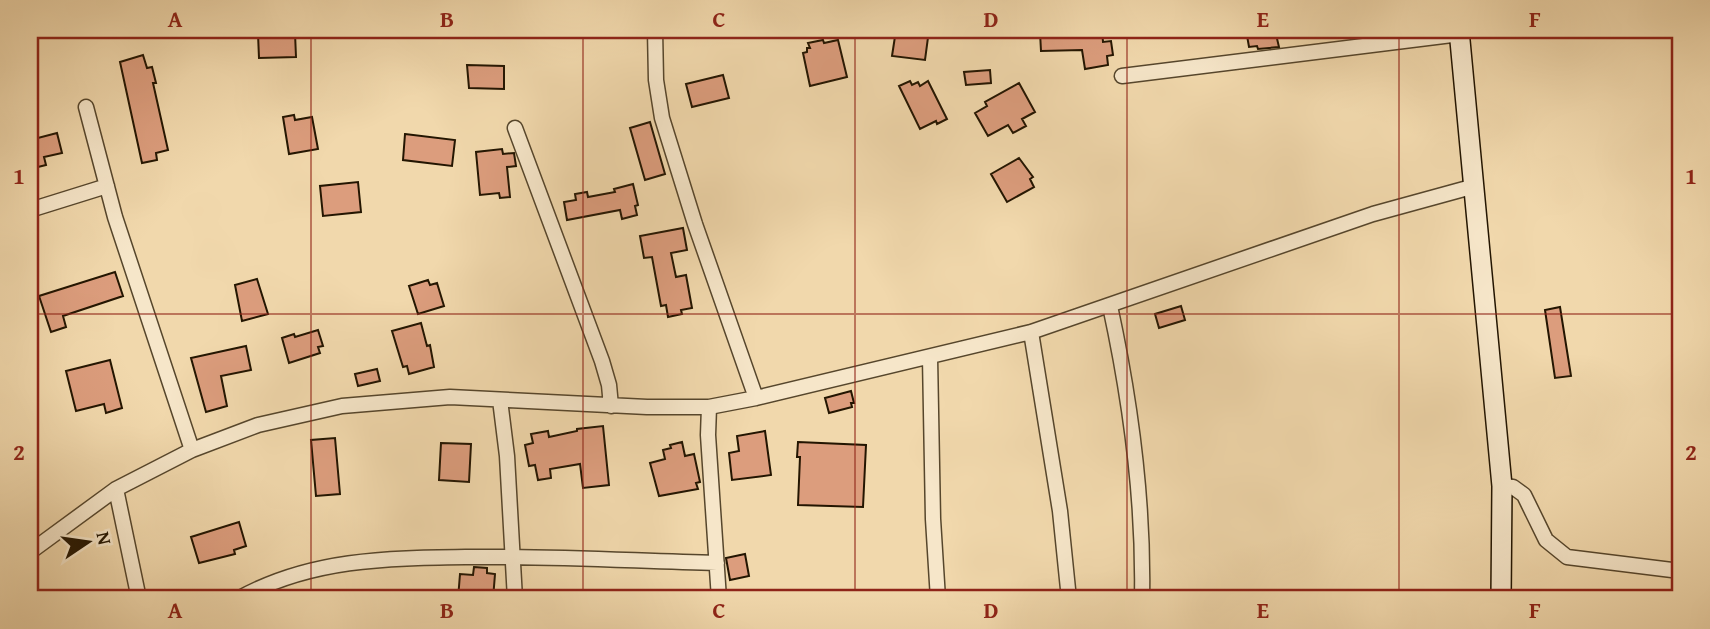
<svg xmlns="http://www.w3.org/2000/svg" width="1710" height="629" font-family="'Gentium Book Plus',serif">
  <rect width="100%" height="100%" fill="#f1d8ac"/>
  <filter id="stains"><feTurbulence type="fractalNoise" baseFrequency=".00286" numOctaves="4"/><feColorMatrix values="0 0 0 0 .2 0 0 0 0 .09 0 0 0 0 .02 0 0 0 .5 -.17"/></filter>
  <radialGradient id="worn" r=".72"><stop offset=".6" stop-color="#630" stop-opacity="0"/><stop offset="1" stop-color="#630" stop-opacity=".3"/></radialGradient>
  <path fill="#dc9d7d" stroke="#231501" stroke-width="2" d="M896,30H929L925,60L892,56Z
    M1045,30H1070V35L1102,30L1103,42L1111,41L1113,55L1107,56L1108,65L1085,69L1082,50L1041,51L1040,32H1046Z
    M1246,30H1275L1279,47L1258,49L1257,46L1249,47Z
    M295,33L296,57L259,58L258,34Z
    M823,40L824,43L838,40L847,77L810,86L803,53L807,52V48H810L808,43Z
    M143,55L147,68L152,67L156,83H153L168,150L156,153L157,160L142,163L120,62Z
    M467,65L504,66V89L469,88Z
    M990,70L991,83L966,85L964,72Z
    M723,75L729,98L692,107L686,84Z
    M910,81L912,85L918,82L920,86L928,81L947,119L937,124L936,121L920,129L899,86Z
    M1019,83L1035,112L1022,119L1026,126L1013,133L1008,125L988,136L975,113L987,106L985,102Z
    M294,115L295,120L312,117L318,149L289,154L283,117Z
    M650,122L665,174L645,180L630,128Z
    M57,133L62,153L44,157L46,165L30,169V140Z
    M405,134L455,140L452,166L403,160Z
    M502,149L503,154L514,153L516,166L507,167L510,197L500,198L499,193L480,195L476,152Z
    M1019,158L1033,177L1030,179L1034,187L1007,202L991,174Z
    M358,182L361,212L323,216L320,186Z
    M633,184L638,205L635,206L637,215L622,219L620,210L567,220L564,202L576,200L575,194L587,192L588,197L615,192L614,189Z
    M683,228L687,250L671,253L676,277L686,275L692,308L681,310L682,314L668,317L666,305L661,306L652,257L644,258L640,236Z
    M115,272L123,296L63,316L66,327L51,332L39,296Z
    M257,279L268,314L242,321L235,285Z
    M428,280L430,285L437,283L444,306L418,314L409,286Z
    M1181,306L1185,320L1159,328L1155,314Z
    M1560,307L1571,376L1555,378L1545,310Z
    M421,323L427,346L430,345L434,367L409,374L407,366L403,367L392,331Z
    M318,330L323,346L318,347L320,353L289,363L282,338L294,334L295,337Z
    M246,346L251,370L221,376L227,406L206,412L191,358Z
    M110,360L122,408L106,413L104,404L76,411L66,371Z
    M377,369L380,381L358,386L355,374Z
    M851,391L854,403H851L852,407L829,413L825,398Z
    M603,426L609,485L583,488L580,464L550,469L551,478L538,480L535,465L529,466L525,445L533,443L531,434L548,431L549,437L577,431V429Z
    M765,431L771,475L732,480L729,453L739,451L737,436Z
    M335,438L340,494L316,496L311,440Z
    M682,442L685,456L694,454L700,482L696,483L698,489L659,496L650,463L665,459L663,450L671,448L670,445Z
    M798,442L866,445L863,507L798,505L800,457H797Z
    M441,443L471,444L469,482L439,480Z
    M239,522L246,546L234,550L235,554L199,563L191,537Z
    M745,554L749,576L730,580L726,558Z
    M474,567L487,568V573L495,574L493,599H458L460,574L473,575Z"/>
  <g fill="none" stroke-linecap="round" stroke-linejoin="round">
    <defs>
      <path id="street" d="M655,30L656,80L662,118L695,224L756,398
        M1122,76L1460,34
        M86,107L115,217L192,450
        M515,128L602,361L609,385L611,406
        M30,210L107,186
        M1110,306C1131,403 1144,500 1142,599
        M1031,332L1060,511L1069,599
        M930,357L933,519L938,599
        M500,400L507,456L515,599
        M709,407L708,435L719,599
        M1502,486L1513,487L1524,495L1546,540L1567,557L1680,571
        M116,489L139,599
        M30,552L116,489L192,450L258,425L342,406L450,397L647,407H709L756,398L1031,332L1373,214L1475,186
        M238,599C311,558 390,558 471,557C553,556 635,561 717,563"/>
      <path id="secondary" d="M1459,30L1502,486L1501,599"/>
    </defs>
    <use href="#street" stroke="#56462c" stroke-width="17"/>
    <use href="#secondary" stroke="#231501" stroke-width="22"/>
    <use href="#street" stroke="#f6e6c9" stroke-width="14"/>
    <use href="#secondary" stroke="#f6e6c9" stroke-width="19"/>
  </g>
  <path fill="none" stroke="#8f2418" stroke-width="2" stroke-opacity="0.55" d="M311,30V599M583,30V599M855,30V599M1127,30V599M1399,30V599M30,314H1680"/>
  <rect width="1710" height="629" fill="none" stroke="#f1d8ac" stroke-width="77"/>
  <g transform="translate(88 542) rotate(77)" stroke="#f6e6c9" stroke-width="5" paint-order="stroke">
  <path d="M0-5L12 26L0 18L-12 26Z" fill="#231501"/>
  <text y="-10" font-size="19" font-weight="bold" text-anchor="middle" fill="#231501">N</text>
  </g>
  <rect x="38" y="38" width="1634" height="552" fill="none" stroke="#8f2418" stroke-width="2.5"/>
  <g font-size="23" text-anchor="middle" font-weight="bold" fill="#8f2418">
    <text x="175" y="27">A</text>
    <text x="447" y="27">B</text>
    <text x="719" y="27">C</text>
    <text x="991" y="27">D</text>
    <text x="1263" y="27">E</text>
    <text x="1535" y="27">F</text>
    <text x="19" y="184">1</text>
    <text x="1691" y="184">1</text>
    <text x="19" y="460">2</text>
    <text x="1691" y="460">2</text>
    <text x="175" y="618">A</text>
    <text x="447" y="618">B</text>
    <text x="719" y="618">C</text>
    <text x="991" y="618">D</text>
    <text x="1263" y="618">E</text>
    <text x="1535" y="618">F</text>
  </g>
  <rect width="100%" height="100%" filter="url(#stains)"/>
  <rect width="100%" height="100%" fill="url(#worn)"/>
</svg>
